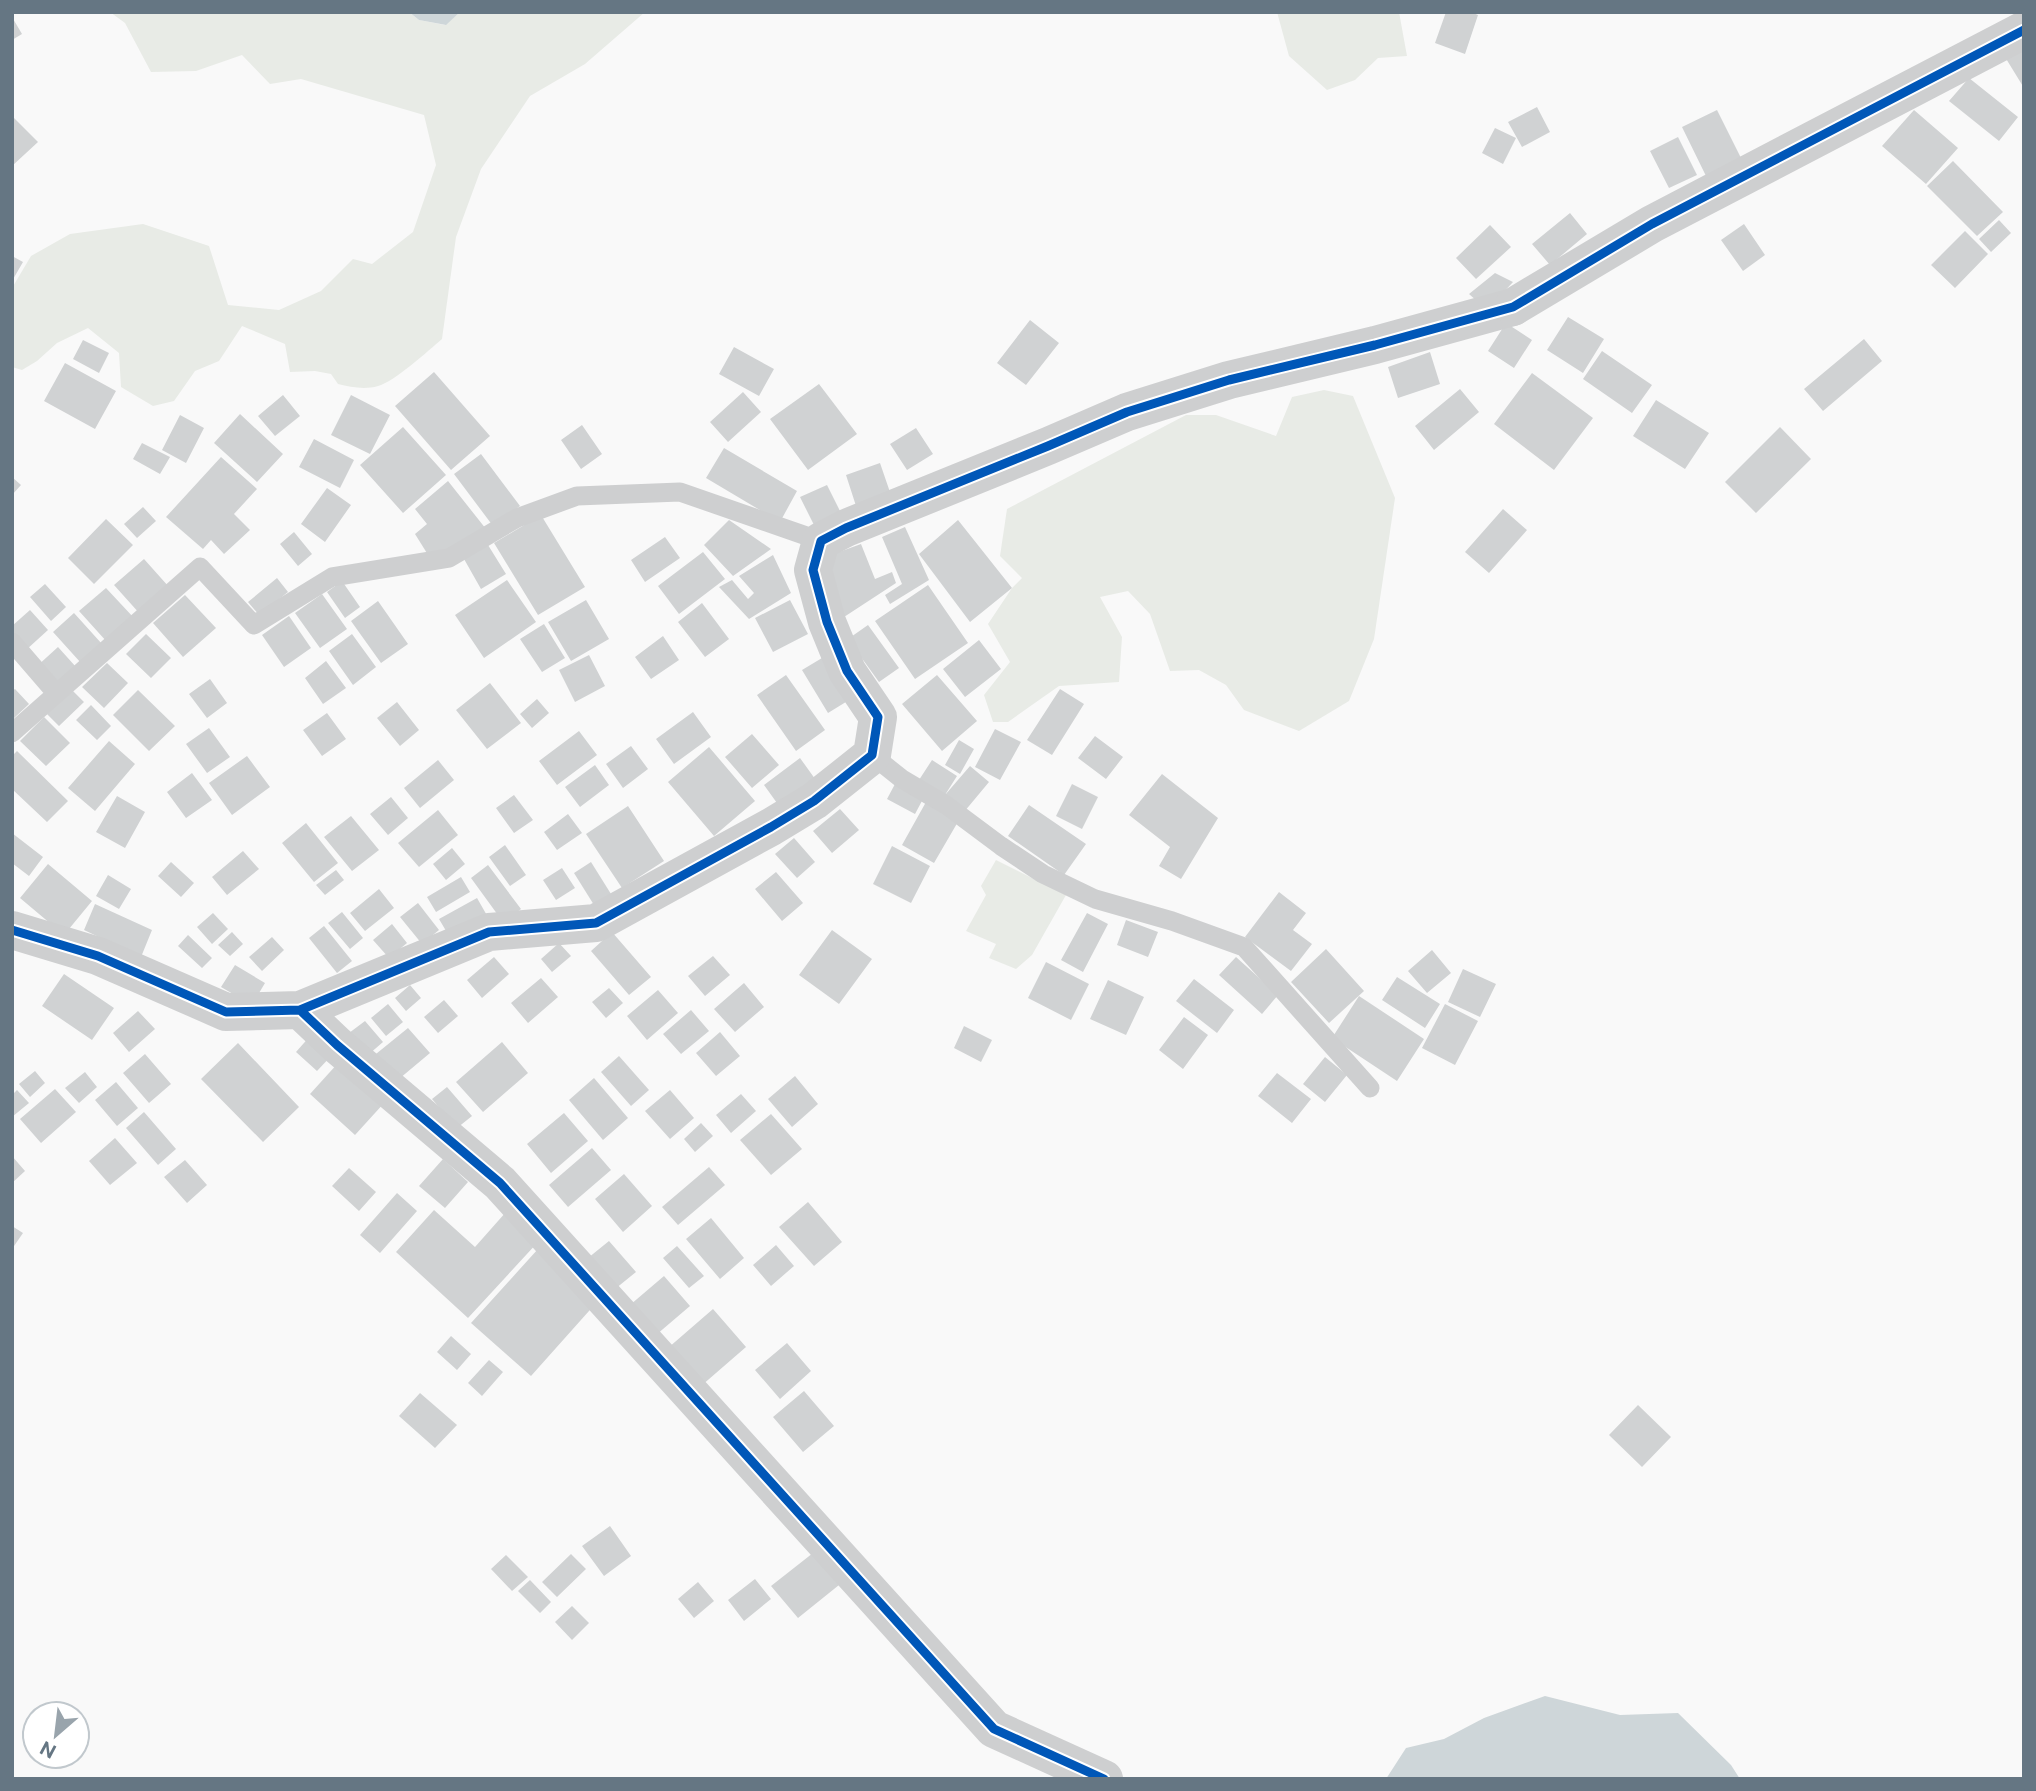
<svg xmlns="http://www.w3.org/2000/svg" width="2036" height="1791" font-family="'Public Sans',sans-serif">
  <rect width="100%" height="100%" fill="#f9f9f9"/>
  <path fill="#e8ebe6" d="M110,12H409L419,20L445,25L460,12H645L585,64L530,96L481,169L456,237L442,339C428,351 394,382 378,386C364,390 351,387 338,384L331,374L315,371L290,372L285,344L242,326L219,361L195,371L174,401L153,406L121,387L119,353L88,328L57,343L37,361L22,370L12,367V288L31,256L70,234L143,224L209,246L228,305L279,310L321,291L353,259L372,264L413,232L436,165L424,115L301,79L270,84L242,55L196,71L151,72L125,23Z
    M1277,12H1399L1407,56L1378,58L1355,80L1327,90L1289,56Z
    M1324,390L1353,396L1395,498L1374,639L1349,701L1299,731L1244,710L1226,685L1199,670L1170,671L1150,614L1128,591L1100,597L1122,637L1119,682L1059,686L1008,722H993L984,695L1010,662L988,624L1012,588L1022,578L1000,556L1007,509L1186,415H1216L1276,436L1292,397Z
    M996,860L1066,895L1032,955L1016,969L989,958L996,944L966,931L986,895L981,886Z"/>
  <path fill="#ced6d9" d="M409,12H460L446,25L419,20Z
    M1545,1696L1620,1715L1678,1713L1731,1765L1740,1779H1386L1406,1748L1444,1739L1484,1718Z"/>
  <path fill="#d0d2d3" d="M1446,12H1471L1478,15L1465,54L1435,43Z
    M12,17L22,34L12,40Z
    M2024,45V88L2005,57Z
    M1969,78L2018,117L1999,141L1949,101Z
    M1537,107L1550,132L1522,147L1508,122Z
    M1717,110L1742,160L1706,176L1682,127Z
    M1914,110L1958,148L1926,184L1882,146Z
    M12,116L38,142L12,166Z
    M1495,128L1516,138L1503,164L1482,153Z
    M1678,137L1697,175L1669,188L1650,151Z
    M1953,161L2003,212L1977,236L1927,186Z
    M1570,213L1587,234L1550,265L1532,244Z
    M1999,220L2011,233L1991,252L1979,239Z
    M1744,224L1765,255L1743,271L1721,240Z
    M1490,225L1511,247L1476,279L1456,258Z
    M1965,231L1988,254L1955,288L1931,265Z
    M12,256L23,262L12,281Z
    M1495,273L1513,282L1487,310L1469,294Z
    M1568,317L1604,339L1583,373L1547,350Z
    M1030,320L1059,343L1026,385L997,363Z
    M1506,323L1532,340L1514,368L1488,351Z
    M1864,339L1882,361L1823,411L1804,389Z
    M83,340L109,353L99,373L73,359Z
    M734,347L774,369L759,396L719,374Z
    M1602,351L1652,385L1632,413L1583,379Z
    M1430,352L1440,384L1398,398L1388,367Z
    M65,363L116,391L95,429L44,401Z
    M434,372L490,436L451,470L395,406Z
    M1532,373L1593,418L1554,470L1494,424Z
    M819,384L857,434L808,470L770,419Z
    M1460,389L1479,412L1434,450L1415,426Z
    M743,392L761,412L728,442L710,422Z
    M283,395L300,416L275,436L258,416Z
    M351,395L390,415L370,454L331,435Z
    M1656,400L1709,433L1685,469L1633,436Z
    M240,414L283,454L257,482L214,443Z
    M180,415L204,428L186,463L162,450Z
    M582,425L602,454L581,469L561,440Z
    M403,427L446,475L403,513L360,465Z
    M1780,427L1811,459L1756,513L1725,482Z
    M916,428L933,454L907,470L890,444Z
    M314,439L354,460L340,488L299,467Z
    M142,443L170,457L160,474L133,459Z
    M724,448L797,491L780,522L706,478Z
    M481,454L520,506L493,526L454,474Z
    M221,457L257,489L234,514L250,530L224,554L211,540L203,549L166,517Z
    M880,463L892,498L857,509L846,475Z
    M12,477L21,485L12,495Z
    M448,481L486,529L430,558L415,534L427,524L415,509Z
    M827,485L842,515L815,527L800,497Z
    M327,488L351,505L325,542L301,524Z
    M143,507L156,521L137,538L124,524Z
    M1503,509L1527,530L1489,573L1465,552Z
    M541,515L585,587L538,615L494,543Z
    M106,519L133,545L94,584L68,558Z
    M729,520L771,549L733,576L704,545Z
    M958,520L1012,588L970,622L919,554Z
    M905,527L929,580L890,604L885,595L902,584L882,537Z
    M294,532L312,554L298,566L280,544Z
    M665,537L680,558L645,582L631,560Z
    M861,544L875,579L892,572L896,583L844,617L828,556Z
    M488,545L506,574L481,589L464,559Z
    M703,552L725,579L679,614L658,586Z
    M773,555L791,593L749,619L719,587L732,580L748,599L754,593L739,576Z
    M144,559L169,587L140,614L114,585Z
    M277,578L288,592L259,615L248,602Z
    M507,580L536,622L484,658L455,615Z
    M342,581L360,607L345,618L327,592Z
    M45,584L66,607L51,621L30,597Z
    M928,585L968,643L915,679L875,621Z
    M106,588L134,618L107,642L79,611Z
    M322,594L347,629L320,648L295,613Z
    M185,595L216,628L183,657L153,623Z
    M586,600L609,639L571,661L548,622Z
    M790,600L808,634L773,652L755,618Z
    M378,601L408,644L381,663L351,621Z
    M702,603L729,639L705,657L678,622Z
    M30,610L48,630L26,650L12,635V626Z
    M74,613L102,644L81,663L53,632Z
    M289,616L311,648L284,667L262,635Z
    M544,624L565,658L542,672L520,639Z
    M868,625L899,668L879,682L848,639Z
    M146,634L171,658L151,678L126,654Z
    M352,634L376,667L353,685L329,651Z
    M663,636L679,660L651,679L635,657Z
    M979,640L1001,669L965,697L943,669Z
    M58,647L76,667L54,686L36,667Z
    M589,655L605,686L575,702L559,670Z
    M827,655L854,697L828,713L802,670Z
    M326,661L346,688L323,704L305,678Z
    M107,663L128,683L104,708L82,687Z
    M786,675L825,730L796,751L757,695Z
    M937,675L977,721L942,751L902,704Z
    M210,679L227,703L207,718L189,694Z
    M490,683L521,723L487,749L456,710Z
    M15,689L29,704L12,720V691Z
    M1060,689L1084,704L1052,755L1027,740Z
    M72,690L84,702L59,726L47,714Z
    M138,690L175,726L149,751L113,715Z
    M537,699L549,713L532,728L520,714Z
    M397,702L419,730L400,746L377,718Z
    M91,705L111,726L97,740L76,720Z
    M693,712L711,737L674,764L656,739Z
    M327,713L346,739L322,756L303,730Z
    M44,717L70,743L46,766L20,741Z
    M209,728L230,757L207,773L186,744Z
    M995,729L1021,742L1000,780L975,767Z
    M579,731L597,755L557,785L539,761Z
    M752,734L779,765L752,788L725,757Z
    M1095,736L1123,757L1106,779L1078,758Z
    M959,740L974,749L960,774L945,765Z
    M109,741L135,764L95,811L68,788Z
    M631,746L648,769L623,788L606,764Z
    M709,747L755,801L714,836L668,782Z
    M17,751L68,801L47,822L12,789V756Z
    M247,756L270,787L232,815L209,783Z
    M800,758L818,783L782,810L764,785Z
    M438,760L454,780L420,808L404,788Z
    M932,760L957,776L945,795L919,780Z
    M595,765L609,785L580,807L565,787Z
    M970,766L989,782L964,812L945,795Z
    M192,773L212,800L186,818L167,792Z
    M1162,774L1218,818L1181,879L1159,866L1170,847L1129,815Z
    M895,784L923,799L915,814L887,799Z
    M1072,784L1098,797L1082,829L1056,816Z
    M514,795L533,820L514,833L496,808Z
    M117,796L145,812L125,848L96,832Z
    M391,797L408,818L388,835L370,814Z
    M926,802L959,820L934,863L902,845Z
    M1029,805L1086,844L1064,875L1008,836Z
    M628,806L664,861L622,888L586,834Z
    M840,809L859,830L832,853L813,831Z
    M438,810L458,835L419,867L398,843Z
    M568,814L582,833L557,850L544,832Z
    M351,816L379,850L352,871L324,837Z
    M306,823L338,863L314,882L282,843Z
    M12,833L43,857L29,876L12,863Z
    M794,838L815,862L797,878L775,854Z
    M505,845L526,875L510,886L489,857Z
    M892,846L930,866L911,903L873,884Z
    M452,848L465,864L446,880L433,864Z
    M243,851L259,869L227,895L212,877Z
    M171,862L194,883L181,897L158,876Z
    M591,862L611,894L594,905L574,873Z
    M48,864L92,901L64,935L20,898Z
    M488,865L521,909L503,922L471,878Z
    M562,868L575,888L556,900L543,880Z
    M336,870L344,880L325,895L316,885Z
    M776,872L803,903L782,921L755,889Z
    M108,875L131,889L119,909L96,896Z
    M461,877L470,892L436,912L427,897Z
    M379,889L394,908L365,931L350,913Z
    M1279,892L1306,913L1293,930L1312,944L1291,971L1245,937Z
    M477,898L489,919L452,941L439,919Z
    M418,903L439,930L422,944L400,917Z
    M95,904L152,930L141,957L84,930Z
    M342,912L363,938L350,949L328,923Z
    M213,913L228,929L212,944L197,927Z
    M1087,913L1108,924L1083,972L1061,960Z
    M1126,920L1158,932L1148,957L1117,945Z
    M392,924L407,943L389,958L373,940Z
    M324,926L352,961L337,973L309,938Z
    M832,930L872,959L839,1004L799,975Z
    M232,932L243,944L230,956L218,945Z
    M612,932L651,977L629,995L591,951Z
    M188,935L212,958L202,968L178,946Z
    M272,937L284,950L262,971L249,957Z
    M559,943L571,956L552,972L541,959Z
    M1326,949L1364,991L1329,1023L1291,982Z
    M1432,950L1451,973L1427,993L1408,971Z
    M713,956L730,975L705,996L688,976Z
    M494,957L509,974L482,998L467,980Z
    M1236,957L1278,995L1262,1014L1219,975Z
    M1046,962L1089,984L1071,1020L1028,998Z
    M235,965L265,983L252,1005L221,987Z
    M1463,969L1496,984L1480,1017L1448,1002Z
    M64,974L114,1008L92,1040L42,1006Z
    M1397,977L1440,1004L1425,1028L1382,1000Z
    M541,978L558,997L528,1023L511,1003Z
    M1194,979L1234,1010L1217,1033L1176,1001Z
    M1108,980L1144,997L1126,1035L1090,1019Z
    M744,983L764,1007L735,1032L714,1009Z
    M410,985L421,998L406,1011L395,998Z
    M609,988L623,1003L606,1018L592,1002Z
    M658,990L678,1013L647,1040L627,1016Z
    M1359,996L1424,1039L1397,1081L1332,1038Z
    M444,1000L458,1016L438,1033L424,1017Z
    M388,1004L403,1022L386,1036L371,1018Z
    M1445,1004L1478,1021L1455,1065L1422,1048Z
    M691,1010L709,1031L681,1054L663,1034Z
    M138,1011L155,1029L129,1052L113,1033Z
    M1184,1017L1208,1035L1183,1069L1159,1050Z
    M365,1021L383,1042L368,1055L349,1033Z
    M964,1026L992,1040L981,1062L954,1048Z
    M408,1028L430,1053L393,1084L371,1058Z
    M720,1032L740,1056L716,1076L696,1053Z
    M311,1035L333,1054L317,1071L296,1052Z
    M502,1042L528,1073L483,1112L456,1082Z
    M238,1043L299,1107L263,1142L201,1079Z
    M145,1054L171,1084L149,1103L123,1073Z
    M619,1056L649,1090L631,1106L601,1072Z
    M1325,1057L1347,1075L1325,1102L1303,1084Z
    M339,1062L385,1102L355,1135L310,1094Z
    M35,1071L45,1083L30,1097L19,1084Z
    M85,1072L97,1087L79,1103L65,1088Z
    M1277,1073L1311,1099L1292,1123L1258,1096Z
    M795,1076L818,1104L792,1127L768,1099Z
    M594,1078L628,1118L603,1140L569,1100Z
    M116,1082L138,1108L117,1126L95,1100Z
    M447,1087L472,1116L457,1128L432,1099Z
    M55,1089L76,1112L41,1143L20,1119Z
    M17,1090L29,1103L12,1117V1095Z
    M670,1090L694,1118L670,1139L645,1111Z
    M741,1094L756,1111L731,1133L716,1115Z
    M144,1112L176,1149L158,1165L126,1128Z
    M564,1113L588,1141L551,1173L527,1144Z
    M771,1114L802,1149L771,1175L740,1140Z
    M701,1123L713,1136L695,1152L684,1139Z
    M115,1138L137,1163L110,1185L89,1161Z
    M592,1148L611,1170L568,1207L549,1185Z
    M12,1156L25,1171L12,1183Z
    M443,1159L468,1182L445,1208L419,1186Z
    M185,1160L207,1185L187,1203L164,1177Z
    M709,1167L725,1185L678,1225L662,1207Z
    M349,1168L376,1192L359,1211L332,1186Z
    M624,1174L652,1206L623,1232L595,1199Z
    M397,1193L417,1211L380,1253L360,1235Z
    M808,1202L842,1242L814,1266L779,1227Z
    M434,1210L475,1247L506,1212L538,1242L468,1318L396,1252Z
    M711,1218L744,1258L720,1279L686,1239Z
    M12,1226L23,1233L12,1249Z
    M609,1241L636,1272L615,1289L588,1258Z
    M776,1245L794,1266L771,1286L753,1265Z
    M677,1246L704,1276L689,1288L663,1258Z
    M538,1249L597,1302L531,1376L471,1323Z
    M664,1276L690,1306L656,1335L630,1305Z
    M713,1309L746,1347L701,1386L668,1348Z
    M451,1336L471,1354L457,1370L437,1352Z
    M787,1343L811,1371L780,1399L755,1370Z
    M489,1360L503,1372L482,1396L468,1383Z
    M804,1391L834,1426L803,1452L773,1417Z
    M420,1393L457,1425L435,1448L399,1416Z
    M1638,1405L1671,1437L1642,1467L1609,1435Z
    M610,1526L631,1556L604,1576L582,1546Z
    M813,1553L839,1585L798,1618L771,1586Z
    M571,1554L586,1569L557,1597L542,1582Z
    M506,1555L528,1577L512,1591L491,1569Z
    M755,1579L771,1599L744,1621L728,1600Z
    M530,1580L551,1602L540,1613L518,1591Z
    M698,1582L714,1601L694,1618L678,1599Z
    M572,1606L589,1623L572,1640L555,1622Z"/>
  <g fill="none" stroke-linecap="round" stroke-linejoin="round">
    <path stroke="#cecfd0" stroke-width="19" d="M12,642L56,693
      M12,733L200,567L254,625L332,577L449,558L517,518L577,496L680,492L821,541
      M872,755L902,779L946,805L1001,846L1043,874L1095,899L1172,921L1244,947L1370,1088"/>
    <path stroke="#cecfd0" stroke-width="38" d="M12,930L98,956L226,1012L300,1010L489,932L596,923L771,827L814,801L872,755L878,717L847,671L827,622L813,570L821,541L846,528L1048,446L1127,412L1229,380L1375,345L1513,307
      M300,1010L337,1045L500,1183L994,1729L1104,1779"/>
    <path stroke="#cecfd0" stroke-width="38" d="M1513,307L1652,224L2024,30"/>
    <defs>
      <path id="cycleway" d="M12,930L98,956L226,1012L300,1010L489,932L596,923L771,827L814,801L872,755L878,717L847,671L827,622L813,570L821,541L846,528L1048,446L1127,412L1229,380L1375,345L1513,307L1652,224L2024,30
        M300,1010L337,1045L500,1183L994,1729L1104,1779"/>
    </defs>
    <use href="#cycleway" stroke="#fff" stroke-width="13"/>
    <use href="#cycleway" stroke="#0057b8" stroke-width="9"/>
  </g>
  <rect width="2036" height="1791" fill="none" stroke="#657683" stroke-width="28"/>
  <g transform="translate(56 1735) rotate(208)"><circle r="33" fill="#ffffff" stroke="#c1c8cd" stroke-width="2"/>
  <path d="M0-5L12 26L0 18L-12 26Z" fill="#99a4ac"/>
  <text y="-10" font-size="19" font-weight="bold" text-anchor="middle" fill="#657683">N</text>
  </g>
</svg>
